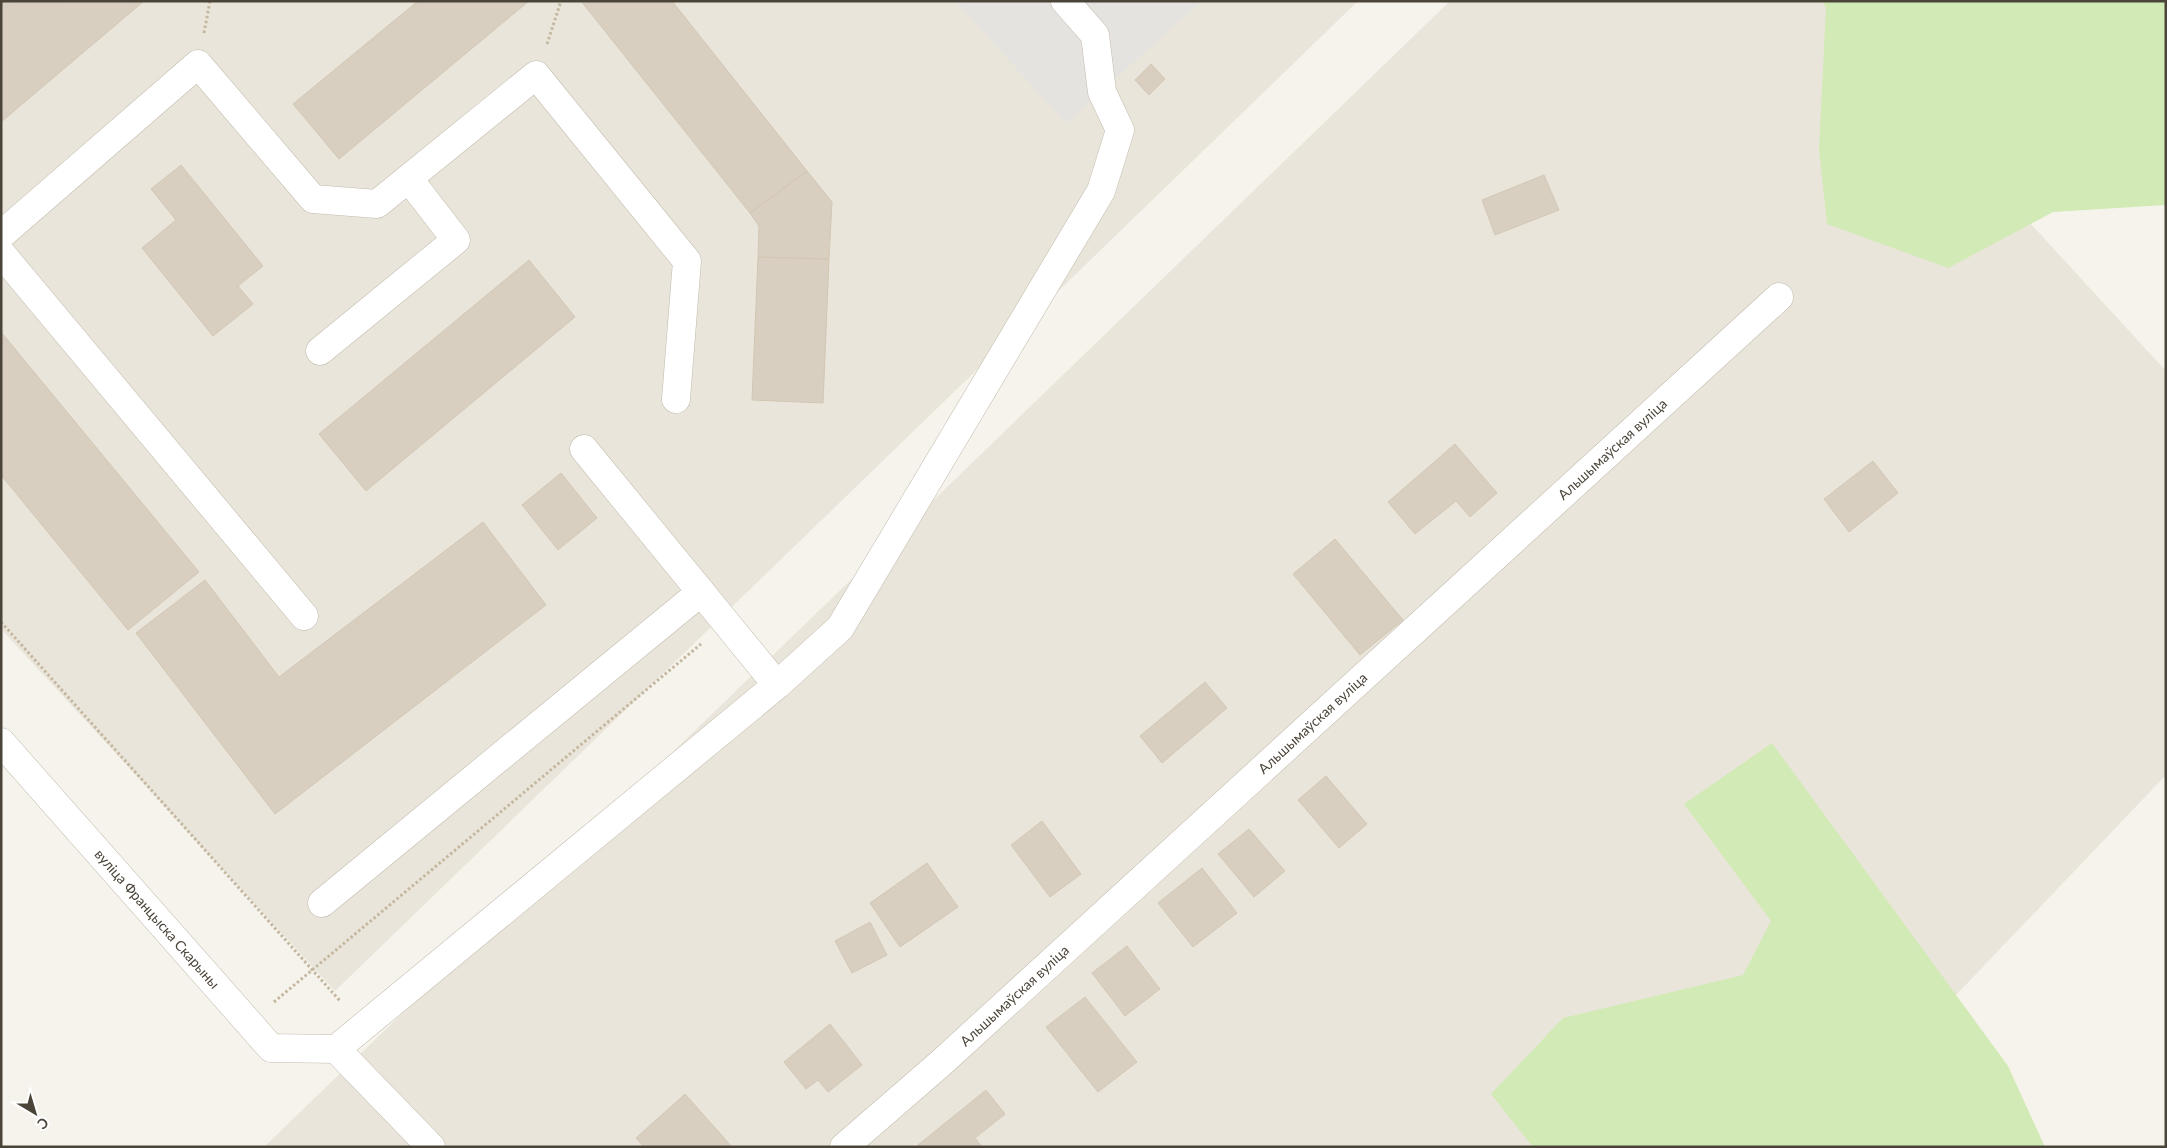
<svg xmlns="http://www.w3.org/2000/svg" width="2167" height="1148" font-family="Lato,sans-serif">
  <rect width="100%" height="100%" fill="#f6f3ec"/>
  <path fill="#eae5da" d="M1,1H1358L335,991L1,629Z
    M1450,1H1826L2166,371V775L1811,1147H264Z"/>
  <path fill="#d2eab5" d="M1822,1H2166V205L2053,212L1948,268L1827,224L1819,149L1826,8Z
    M1772,743L2008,1066L2045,1147H1533L1491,1094L1563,1018L1743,975L1771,921L1684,804Z"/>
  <path fill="#e5e3e0" d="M955,1H1202L1066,123Z"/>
  <path fill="#d8cfc1" stroke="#d3c7b4" d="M144,1L1,122V2Z
    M418,1H529L339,159L293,104Z
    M581,1H672L807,171L750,213Z
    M1151,64L1165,79L1149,95L1135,80Z
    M181,165L263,266L238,286L253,304L213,336L142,248L176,220L151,189Z
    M807,171L832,202L829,259L758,257L759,226L750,213Z
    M1544,175L1559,210L1495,235L1482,200Z
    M758,257L829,259L823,403L752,400Z
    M529,260L575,317L366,491L319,434Z
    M1,332L199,572L128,630L1,475Z
    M1455,444L1497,493L1470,517L1456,501L1415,534L1388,502Z
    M1873,461L1898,493L1849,532L1824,499Z
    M561,473L597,518L558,550L522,505Z
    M483,522L546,605L275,814L136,633L205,580L279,677Z
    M1335,539L1403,620L1360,655L1293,574Z
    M1205,682L1227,708L1162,763L1140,736Z
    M1326,776L1367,824L1339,848L1298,800Z
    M1042,821L1081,874L1050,897L1011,845Z
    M1249,829L1285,871L1254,897L1218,854Z
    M927,863L958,907L900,947L870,903Z
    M1202,868L1237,913L1193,947L1158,903Z
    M870,922L887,955L852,973L835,941Z
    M1127,946L1160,989L1125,1016L1092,973Z
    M1085,997L1137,1062L1098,1092L1046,1027Z
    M830,1024L862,1065L828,1092L818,1080L806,1089L784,1062Z
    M986,1090L1005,1114L975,1138L982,1147H919L918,1145Z
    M685,1094L732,1147H644L636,1138Z"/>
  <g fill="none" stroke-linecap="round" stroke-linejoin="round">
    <defs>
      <g id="minor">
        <path d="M1,235L198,64L313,199L377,204L536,75L687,261L676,399"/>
        <path d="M1,253L304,616"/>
        <path d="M320,351L456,240L409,179"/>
        <path d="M584,449L777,685"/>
        <path id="s1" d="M1,742L271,1048L336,1049"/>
        <path d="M322,903L701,592"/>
        <path d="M336,1049L777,685L840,628L1101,191L1120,130L1102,92L1095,35L1065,1"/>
        <path d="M336,1049L431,1147"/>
        <path id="s2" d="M844,1147L941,1063L1779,297"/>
      </g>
    </defs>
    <use href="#minor" stroke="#c2bbae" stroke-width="29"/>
    <path stroke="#c4b79f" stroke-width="3" stroke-dasharray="2.5 2.5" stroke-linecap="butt" d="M204,33L210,1
      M547,44L561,1
      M1,622L341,1002
      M274,1002L701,644"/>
    <use href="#minor" stroke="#fff" stroke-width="28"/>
  </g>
  <g text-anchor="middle" stroke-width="4" stroke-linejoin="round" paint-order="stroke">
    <g font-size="14" fill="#4b4439" stroke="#fff">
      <text dy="5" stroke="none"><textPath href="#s2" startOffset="1038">Альшымаўская вуліца</textPath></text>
      <text dy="5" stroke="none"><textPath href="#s2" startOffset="632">Альшымаўская вуліца</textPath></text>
      <text dy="5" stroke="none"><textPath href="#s1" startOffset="236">вуліца Францыска Скарыны</textPath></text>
      <text dy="5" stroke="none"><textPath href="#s2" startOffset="228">Альшымаўская вуліца</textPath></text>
    </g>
  </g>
  <rect width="2167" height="1148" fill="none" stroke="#4b4439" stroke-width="5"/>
  <g transform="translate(35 1113) rotate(142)" stroke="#ffffff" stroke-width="4" paint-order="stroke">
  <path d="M0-4L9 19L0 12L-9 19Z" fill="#4b4439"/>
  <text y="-8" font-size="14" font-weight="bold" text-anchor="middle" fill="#4b4439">С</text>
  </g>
</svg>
